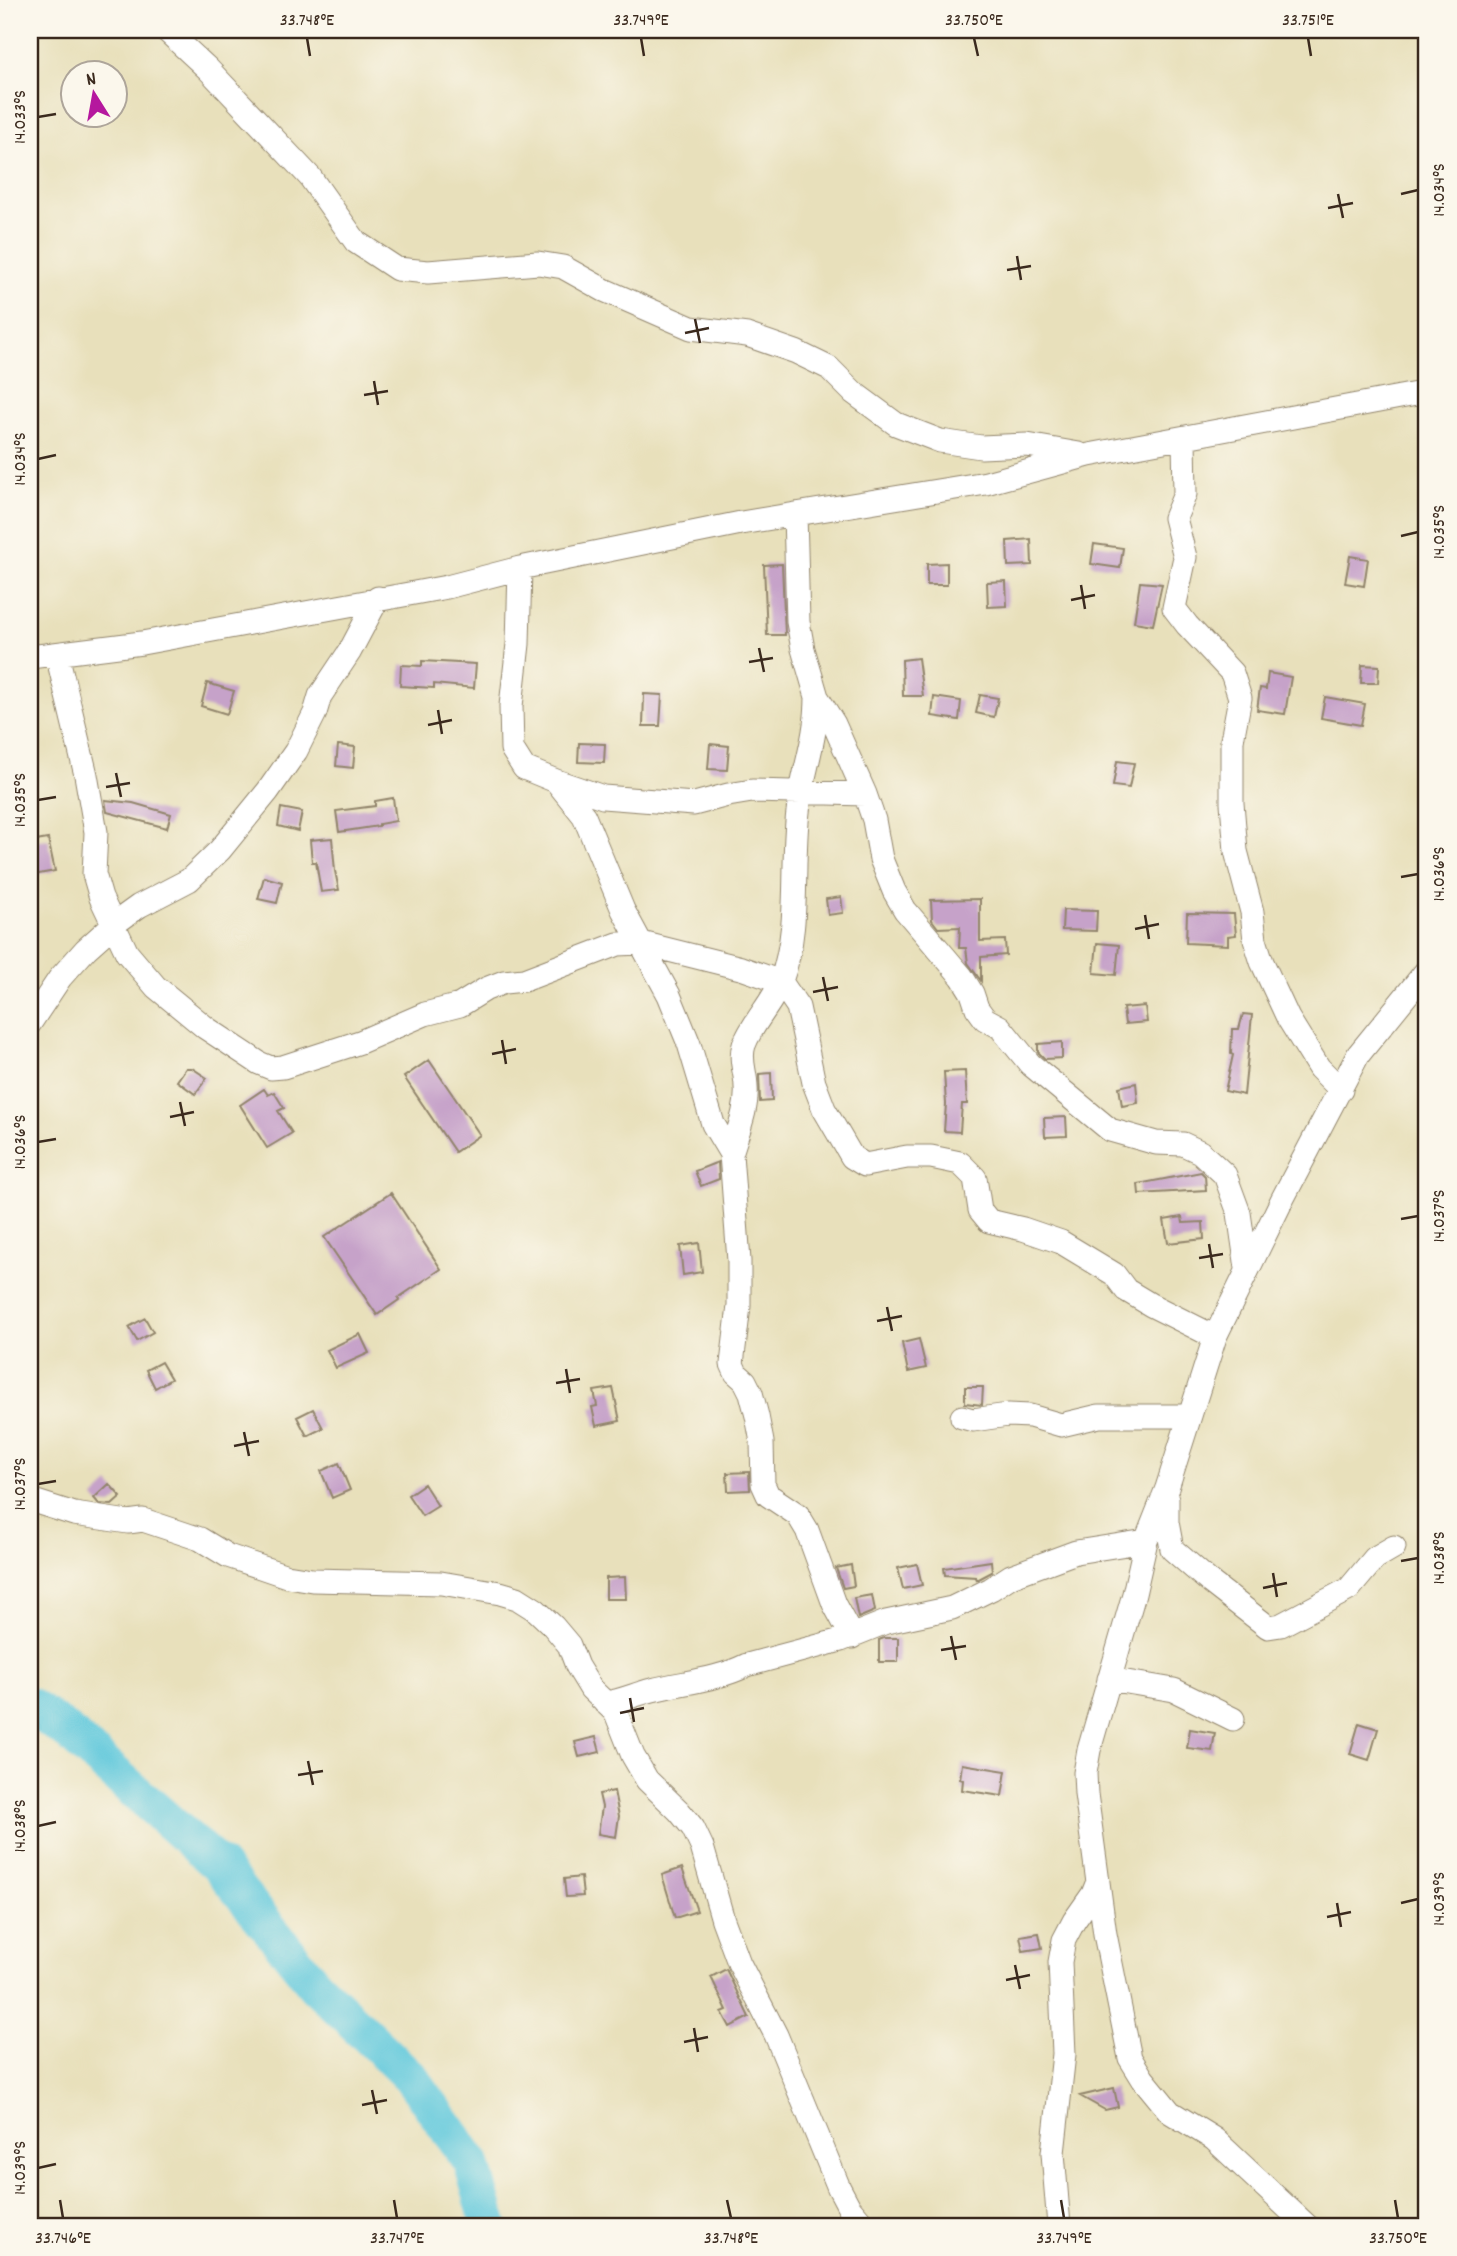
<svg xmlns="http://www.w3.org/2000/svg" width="1457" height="2256" font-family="Dekko,sans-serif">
  <rect width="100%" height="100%" fill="#fbf7ec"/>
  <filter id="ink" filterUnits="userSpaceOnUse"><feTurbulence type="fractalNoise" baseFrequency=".0143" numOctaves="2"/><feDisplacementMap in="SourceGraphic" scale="14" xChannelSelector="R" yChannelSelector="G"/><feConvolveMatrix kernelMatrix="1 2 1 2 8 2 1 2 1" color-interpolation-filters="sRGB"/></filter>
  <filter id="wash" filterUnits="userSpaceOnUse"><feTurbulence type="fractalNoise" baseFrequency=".00686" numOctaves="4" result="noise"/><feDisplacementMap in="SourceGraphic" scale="28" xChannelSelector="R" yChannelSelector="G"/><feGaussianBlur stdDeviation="1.57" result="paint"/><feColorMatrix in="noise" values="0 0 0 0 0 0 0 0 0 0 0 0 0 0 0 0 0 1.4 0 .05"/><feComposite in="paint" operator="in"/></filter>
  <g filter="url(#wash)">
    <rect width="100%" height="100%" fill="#e8e0bb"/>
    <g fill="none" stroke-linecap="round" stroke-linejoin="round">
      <path stroke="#5fc8db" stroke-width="37" d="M30,1706L69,1733L220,1867L315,1985L413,2080L472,2163L490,2226"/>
    </g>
    <g id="blocks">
      <path fill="#c6a2c9" d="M1031,539L1032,565L1008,566L1007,541Z
        M1094,544L1123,548L1120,568L1091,564Z
        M1350,556L1368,559L1364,586L1345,583Z
        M947,563V585H927V564Z
        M782,564L785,635H767L764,565Z
        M1006,581L1007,606L988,607L987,582Z
        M1140,582L1162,584L1153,625L1134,622Z
        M918,658L923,696H903L902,660Z
        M422,661L476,664L474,688L434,684V688L400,686L401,665L422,666Z
        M1362,665L1379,666L1378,683H1361Z
        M1268,673L1291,677L1285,714L1257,710L1260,688L1266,689Z
        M207,683L234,691L227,714L201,706Z
        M644,694L662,695L660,726H643Z
        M980,695L998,698L994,717L976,713Z
        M934,697L961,701L959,720L932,716Z
        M1325,697L1365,704L1361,725L1321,718Z
        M579,743L605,744L604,763L578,762Z
        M710,744L729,746L727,770L708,769Z
        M338,745L355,747L353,768L336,766Z
        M1117,761L1134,763L1129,788L1113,786Z
        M393,798L396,821L379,824V826L339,832L336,811L375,806V801Z
        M105,800L133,803L171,814L167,828L107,812Z
        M281,808L302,812L298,831L278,826Z
        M332,838L335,871L339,890L321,892L316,862H312L310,840Z
        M48,839L55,871L33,875L30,842Z
        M264,877L282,882L277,903L258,899Z
        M841,897L843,913L828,915L826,899Z
        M980,899V941L1005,940L1006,955L981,957V981L968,963L966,948H959L960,927L938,928L932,920L931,900Z
        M1063,910L1097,911L1096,931L1062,930Z
        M1187,913L1234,914L1236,935L1228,936V945L1186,943Z
        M1097,943L1119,945L1116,975L1094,973Z
        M1145,1006L1147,1022L1125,1024L1123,1008Z
        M1243,1014L1252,1015L1244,1095L1225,1091L1233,1055L1231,1054L1232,1029H1239Z
        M1062,1042V1058L1045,1059L1038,1052V1044Z
        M429,1060L480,1135L455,1152L404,1077Z
        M186,1068H192L207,1078L195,1094L177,1081Z
        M965,1071L967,1104H962L960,1132L944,1131L946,1104L944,1072Z
        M771,1073L772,1101L760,1102L759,1074Z
        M1136,1083L1138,1103L1122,1106L1119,1087Z
        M264,1089L268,1095L274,1092L284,1108L278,1111L292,1133L267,1148L240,1105Z
        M1066,1117L1067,1136L1045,1137L1044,1118Z
        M718,1162L719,1179L701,1186L695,1171Z
        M1201,1172L1205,1176L1206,1190L1139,1194L1138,1184Z
        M391,1193L441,1269L398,1298L399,1300L377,1315L324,1237Z
        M1182,1217L1183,1223L1203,1222L1204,1239L1168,1243L1164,1220Z
        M699,1243L702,1272L683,1275L680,1246Z
        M145,1318L153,1332L137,1341L129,1327Z
        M360,1334L369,1353L336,1368L327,1350Z
        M919,1339L926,1368L908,1372L902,1343Z
        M161,1362L171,1379L155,1388L146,1370Z
        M965,1387H983L982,1405L965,1403Z
        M613,1388L620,1421L596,1426L592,1407L597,1406L594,1391Z
        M313,1409L323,1428L307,1436L297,1417Z
        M339,1463L350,1490L332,1498L321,1471Z
        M749,1472L750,1490L728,1491L727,1473Z
        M109,1484L121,1497L112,1505L99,1504L94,1498Z
        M424,1484L438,1506L422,1516L408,1495Z
        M991,1561L992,1572L977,1580L976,1577L945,1575L944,1568Z
        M917,1564L922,1585L903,1589L898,1568Z
        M851,1565L854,1586L843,1588L836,1568Z
        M625,1577L626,1599H606V1578Z
        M872,1595L875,1611L858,1618L854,1598Z
        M884,1638H898V1662H879V1640Z
        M1359,1723L1378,1729L1369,1760L1350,1754Z
        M1190,1729L1215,1733L1212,1751L1187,1748Z
        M596,1737L600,1752L579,1757L575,1742Z
        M962,1764L1006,1771L1002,1796L962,1790L963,1780L960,1779Z
        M614,1791L619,1816L616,1837L598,1834L602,1807L599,1794Z
        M682,1868L697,1911L675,1918L662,1875Z
        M581,1877L583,1896L566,1897L564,1879Z
        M1039,1933L1042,1948L1023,1951L1020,1936Z
        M726,1969L749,2017L730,2027L722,2012L727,2010L711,1977Z
        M1114,2088L1118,2107L1105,2110L1080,2096Z"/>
    </g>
  </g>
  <g filter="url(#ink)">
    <use href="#blocks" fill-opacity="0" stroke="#92856c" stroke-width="2"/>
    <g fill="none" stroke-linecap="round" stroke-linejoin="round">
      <defs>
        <path id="street" d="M166,30L208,69L310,177L356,242L397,269L428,272L538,263L563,267L604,290L691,328L747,335L796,352L829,368L854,393L896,424L940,441L981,447L1027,445L1079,454
          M1184,439L1185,494L1175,518L1185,557L1174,608L1187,625L1232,673L1240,698L1232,740V803L1236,851L1252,912L1255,940L1262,962L1288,1018L1319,1068L1341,1090
          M795,514L798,622L803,649L817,697L834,724L865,794L874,820L881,859L894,891L905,910L962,977L972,993L977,1008L985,1019L1000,1027L1030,1064L1110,1130L1156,1143L1183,1144L1200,1152L1225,1175L1239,1213L1247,1268
          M520,568L518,644L511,706L512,749L524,768L556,781L584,816L623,910L669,995L689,1044L713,1124L731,1154L739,1261V1306L732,1364L736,1373L745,1381L751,1393L757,1416L762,1442L763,1484L768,1495L798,1515L807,1530L834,1604L852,1637
          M57,654L86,775L96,832L94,874L101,898L127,953L156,987L206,1028L259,1063L271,1068L283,1067L360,1042L425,1014L460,1005L486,989L504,982L524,980L618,944L641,943L741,968L781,982L798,1007L814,1083L824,1109L852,1157L865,1165L907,1157H931L960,1163L975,1178L980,1210L989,1221L1023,1229L1061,1242L1114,1274L1126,1290L1151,1305L1215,1337
          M30,657L142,643L447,587L520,568L741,523L986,483L1089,455L1427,392
          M556,781L603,797L694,804L728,795L752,791L865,794
          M30,1023L60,978L86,949L114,924L139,906L189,880L220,850L268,791L296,751L315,713L320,696L350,651L378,598
          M731,1154C737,1133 748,1109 746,1087C746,1072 739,1060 744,1045C752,1023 774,1001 781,981C801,926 791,868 798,812C802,773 817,740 817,697
          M962,1417L973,1420L1008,1415L1030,1416L1061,1425L1099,1416H1189
          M1167,1499V1522L1172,1549L1210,1582L1268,1627L1281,1625L1349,1589L1375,1558L1394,1547
          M30,1500L74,1514L128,1522L143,1520L200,1539L228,1556L287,1576L312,1580L441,1583L500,1593L517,1598L536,1610L553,1626L569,1645L577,1666L591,1689L616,1713L633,1756L647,1780L679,1811L693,1828L702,1847L723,1920L739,1963L776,2035L839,2188L849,2207L865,2226
          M1109,1679L1174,1690L1233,1719
          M605,1703C622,1701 635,1694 652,1690C684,1682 717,1680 747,1665L841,1640L886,1622L952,1608L991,1589L1011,1576L1076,1552L1146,1541
          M1059,2226L1053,2153L1064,2054L1060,1962L1064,1940L1074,1921L1093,1894L1097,1884
          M1307,2226L1214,2139L1170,2112L1143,2079L1130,2058L1105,1934L1086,1794L1085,1773L1089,1750L1134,1594L1146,1541L1167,1488L1215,1337L1283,1198L1358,1055L1427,970"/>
      </defs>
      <use href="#street" stroke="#92856c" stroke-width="25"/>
      <use href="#street" stroke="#fff" stroke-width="23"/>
    </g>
  </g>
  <path fill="none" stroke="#3b2a1e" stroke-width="2.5" d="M307,38L310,56M641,38L644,56M974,38L978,56M1308,38L1311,56M38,117L56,114M1338,194L1343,218M1401,194L1418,190M1328,208L1353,203M1017,256L1021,280M1007,270L1031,266M695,319L700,343M685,333L709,328M374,381L378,405M364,395L388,391M38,459L56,455M1401,536L1418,532M1081,585L1085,609M1071,600L1095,595M759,648L764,672M749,662L773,658M438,710L442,734M428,725L452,720M116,773L121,797M106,787L130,783M38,800L56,797M1401,877L1418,874M1145,915L1149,939M1135,929L1159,924M823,977L828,1001M813,992L838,987M502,1040L506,1064M492,1054L516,1049M180,1102L185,1126M170,1117L194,1112M38,1142L56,1139M1401,1219L1418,1216M1209,1244L1213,1268M1199,1258L1223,1254M887,1307L892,1331M877,1321L902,1316M566,1369L570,1393M556,1383L580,1379M244,1432L249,1456M234,1446L259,1441M38,1484L56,1481M1401,1561L1418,1558M1273,1573L1277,1597M1263,1588L1287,1583M951,1636L956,1660M941,1650L966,1646M630,1698L634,1722M620,1713L644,1708M308,1761L313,1785M298,1775L323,1771M38,1826L56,1822M1337,1903L1341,1927M1401,1903L1418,1899M1327,1917L1351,1912M1015,1965L1020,1989M1006,1980L1030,1975M694,2028L698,2052M684,2042L708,2037M372,2090L377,2114M362,2105L387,2100M38,2168L56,2164M60,2200L63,2218M394,2200L397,2218M727,2200L731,2218M1061,2200L1064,2218M1395,2200L1398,2218"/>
  <rect width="1457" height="2256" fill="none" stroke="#fbf7ec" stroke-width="77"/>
  <g transform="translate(94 94) rotate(349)"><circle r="33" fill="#fbf7ec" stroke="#aea59a" stroke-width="2"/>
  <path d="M0-5L12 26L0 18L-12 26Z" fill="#b5179e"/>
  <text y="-10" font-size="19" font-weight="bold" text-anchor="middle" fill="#3b2a1e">N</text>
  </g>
  <rect x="38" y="38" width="1380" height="2180" fill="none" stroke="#3b2a1e" stroke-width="2.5"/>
  <g font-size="18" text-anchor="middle" fill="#3b2a1e">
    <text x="307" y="25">33.748°E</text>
    <text x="641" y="25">33.749°E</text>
    <text x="974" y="25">33.750°E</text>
    <text x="1308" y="25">33.751°E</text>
    <text transform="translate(19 117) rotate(-90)" y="6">14.033°S</text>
    <text transform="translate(1438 190) rotate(-90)" y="6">14.034°S</text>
    <text transform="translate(19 459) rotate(-90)" y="6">14.034°S</text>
    <text transform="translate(1438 532) rotate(-90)" y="6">14.035°S</text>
    <text transform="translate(19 800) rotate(-90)" y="6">14.035°S</text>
    <text transform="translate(1438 874) rotate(-90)" y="6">14.036°S</text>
    <text transform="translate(19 1142) rotate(-90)" y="6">14.036°S</text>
    <text transform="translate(1438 1216) rotate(-90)" y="6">14.037°S</text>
    <text transform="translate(19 1484) rotate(-90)" y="6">14.037°S</text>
    <text transform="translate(1438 1558) rotate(-90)" y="6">14.038°S</text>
    <text transform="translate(19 1826) rotate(-90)" y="6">14.038°S</text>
    <text transform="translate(1438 1899) rotate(-90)" y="6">14.039°S</text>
    <text transform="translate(19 2168) rotate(-90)" y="6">14.039°S</text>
    <text x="63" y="2243">33.746°E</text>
    <text x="397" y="2243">33.747°E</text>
    <text x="731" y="2243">33.748°E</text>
    <text x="1064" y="2243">33.749°E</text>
    <text x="1398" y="2243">33.750°E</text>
  </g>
</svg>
